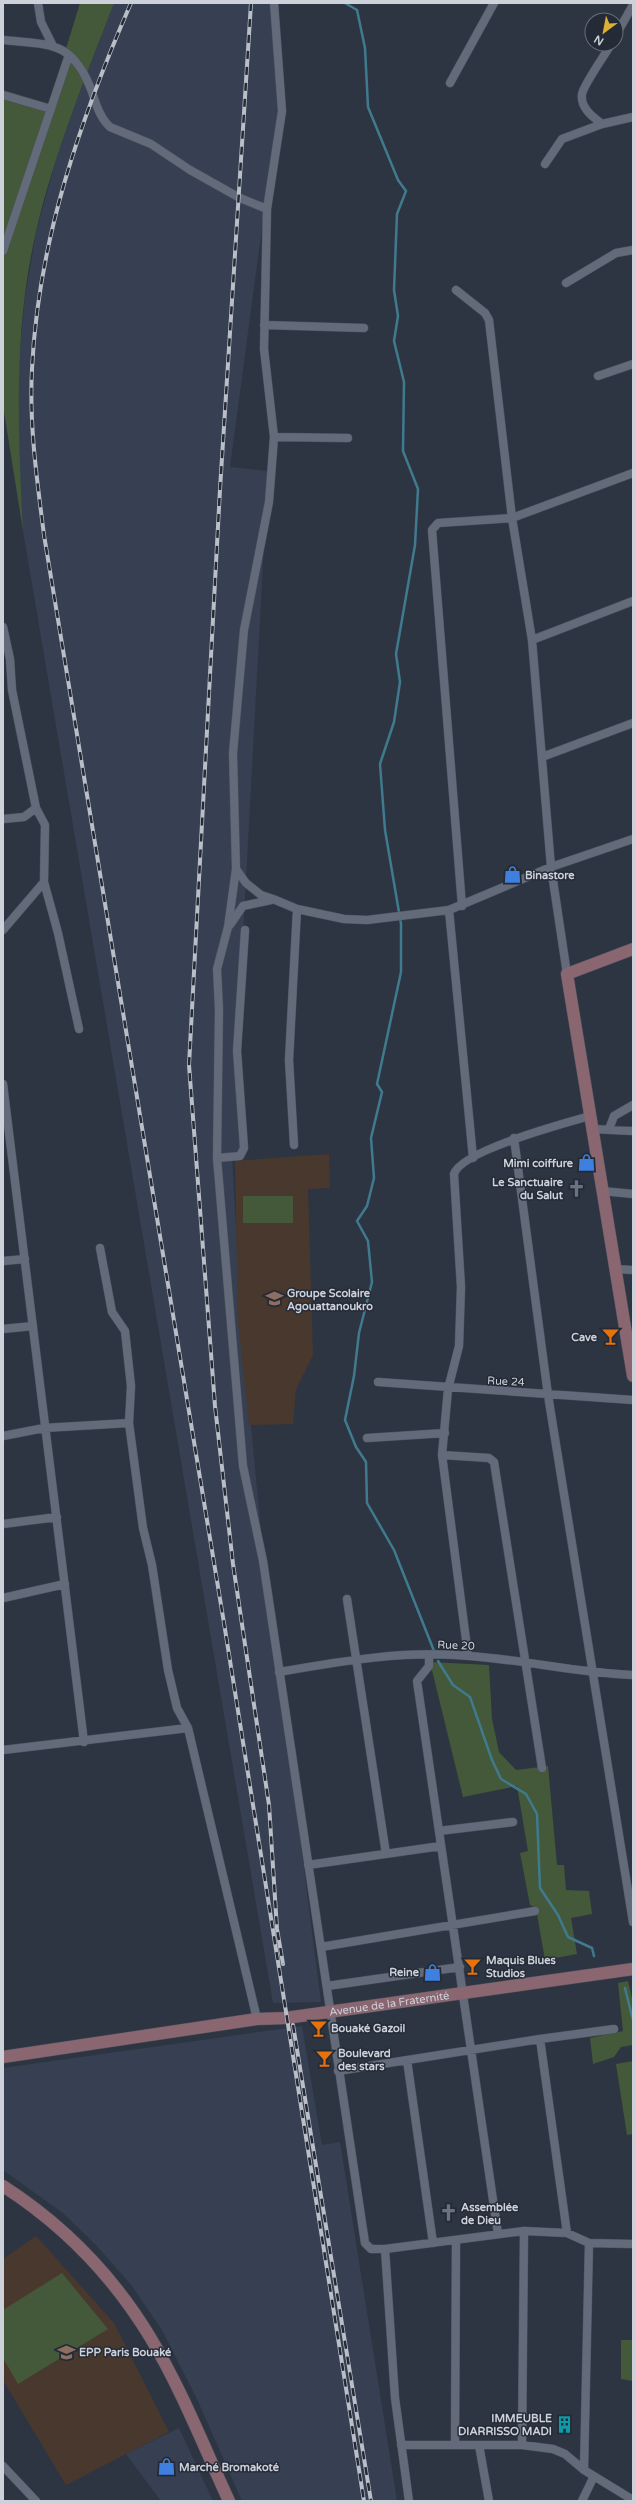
<svg xmlns="http://www.w3.org/2000/svg" width="636" height="2504" font-family="'Varela Round',sans-serif">
  <rect width="100%" height="100%" fill="#2e3542"/>
  <path fill="#364052" d="M114,3H278L277,115L230,467L268,471L237,1046L243,1153L232,1156L241,1320L262,1542L321,2002L273,2003L23,531L18,435V369L25,297L36,233L60,144Z
    M302,2026L322,2145L340,2142L397,2501H242L197,2399L162,2330L132,2286L96,2245L63,2213L3,2170V2068Z
    M179,2428L213,2501H161L126,2454Z"/>
  <path fill="#49382e" d="M329,1154L330,1188L308,1189L313,1355L296,1389L293,1424L249,1425L238,1322L235,1161Z
    M36,2236L114,2323L169,2432L66,2485L3,2380V2259Z"/>
  <path fill="#43593a" d="M80,3H114C85,79 54,153 36,232C13,331 18,431 23,531L3,405V90L49,104Z
    M243,1196H293V1223H243Z
    M430,1662L489,1665L492,1719L499,1752L516,1770L548,1766L557,1865H564L566,1890L589,1891L592,1914L571,1918L577,1954L545,1960L536,1908L530,1905L520,1853L528,1851L517,1786L463,1797Z
    M628,1981L633,2003V2045L621,2047L614,2057L593,2064L590,2038L623,2031L618,1983Z
    M633,2061V2134L627,2135L616,2064Z
    M62,2273L108,2329L18,2384L3,2358V2310Z
    M621,2340H633V2381L621,2379Z"/>
  <g fill="none" stroke-linecap="round" stroke-linejoin="round">
    <path stroke="#407a8e" stroke-width="2.5" d="M345,3L357,10L365,48L368,107L398,180L406,191L397,214L394,290L398,316L394,341L404,382L403,451L418,489L415,545L396,654L400,682L394,722L380,764L385,830L401,924V972L377,1084L382,1092L371,1138L374,1178L367,1206L357,1221L368,1241L372,1282L359,1333L354,1376L345,1420L356,1447L366,1462L367,1503L394,1550L434,1651
      M438,1661L453,1685L470,1697L492,1760L501,1779L526,1794L537,1814L540,1888L558,1915L568,1937L592,1948L594,1956
      M625,1988L633,2020"/>
    <defs>
      <path id="street" d="M38,3L41,22L52,44
        M274,3L282,111L267,209L264,349L274,437L269,502L244,630L233,753L236,869L228,927L217,969L219,1009L217,1158L243,1466L263,1561L365,2243L371,2249H385L524,2231L567,2233L589,2243L633,2244
        M616,35L633,5
        M3,40C50,45 73,40 92,92C96,104 100,118 110,127L151,144L190,170L240,198L267,209
        M450,83L494,3
        M3,95L51,109
        M602,124C593,117 580,108 582,94C584,84 605,55 611,44
        M545,164L562,139L602,124L633,117
        M3,251L69,55
        M566,283L616,253L633,250
        M456,290L485,313L489,320L512,518L532,640L551,867L567,974
        M264,325L364,328
        M598,376L633,364
        M274,437L348,438
        M3,627L10,659L12,690L36,808L45,825L44,882L58,933L79,1029
        M532,640L633,601
        M542,757L633,723
        M3,819L24,817L36,808
        M236,869L246,883L261,895L273,899L297,909L344,919L367,920L449,910L551,867L633,839
        M462,906L432,530L438,523L512,518L633,473
        M449,910L473,1158
        M230,925L243,906L271,900
        M3,930L44,882
        M3,1084L84,1742
        M592,1129L633,1131
        M609,1129L614,1116L633,1105
        M514,1138L548,1395L633,1922
        M294,1145L289,1060L297,909
        M217,1158L240,1156L244,1148L237,1051L245,930
        M602,1191L633,1194
        M100,1248L112,1312L125,1331L131,1386L129,1423
        M3,1261L25,1259
        M614,1269L633,1270
        M3,1329L33,1326
        M378,1382L633,1400
        M3,1436L44,1428L129,1423L143,1528L152,1565L168,1670L177,1708L188,1728L257,2019
        M367,1438L445,1433
        M442,1455L489,1458L494,1462L542,1768
        M3,1524L57,1517
        M3,1598L65,1584
        M347,1599L386,1854
        M429,1655V1666L417,1681L498,2234
        M468,1655L442,1455L448,1389L459,1346L461,1287L454,1174C461,1151 565,1123 590,1116
        M279,1672C342,1661 406,1650 470,1656C525,1660 578,1673 633,1675
        M3,1750L188,1728
        M439,1831L513,1822
        M308,1865L441,1846
        M321,1947L535,1911
        M327,1986L460,1967
        M540,2039L567,2233
        M407,2060L433,2243
        M338,2071L540,2039L614,2029
        M385,2249L395,2398L409,2501
        M401,2445H522L553,2449L565,2454L584,2470L633,2500
        M455,2445L456,2240
        M479,2445L489,2501
        M522,2445L524,2231
        M3,2466L36,2501
        M584,2470L589,2243
        M582,2501L594,2476"/>
      <g id="secondary">
        <path d="M633,949L567,974L633,1376"/>
        <path id="s1" d="M3,2057L257,2019L286,2018L633,1969"/>
        <path d="M3,2186C62,2224 113,2276 150,2337C181,2388 204,2447 229,2501"/>
      </g>
    </defs>
    <use href="#street" stroke="#4d525d" stroke-width="9"/>
    <use href="#secondary" stroke="#4d525d" stroke-width="13"/>
    <use href="#street" stroke="#636b7a" stroke-width="8"/>
    <use href="#secondary" stroke="#8a6670" stroke-width="12"/>
    <defs>
      <path id="rail" d="M131,3C80,120 38,241 32,369C29,425 37,480 44,535L224,1623L364,2501
        M251,3L220,489L189,1065L215,1406L233,1564L269,1805L277,1929L283,1964
        M293,2025L371,2501"/>
    </defs>
    <use href="#rail" stroke="#b9bec7" stroke-width="4"/>
    <use href="#rail" stroke="#242b37" stroke-width="2.5" stroke-dasharray="8" stroke-linecap="butt"/>
  </g>
  <defs>
    <symbol id="shop-bare" viewBox="-9 -9 18 18"><path d="M-5-2.5h2.3a2.7 3.5 0 0 1 5.4 0H5L5.5 6h-11ZM-1.5-2.5h3a1.5 2.3 0 0 0-3 0Z" fill="#3f7fe0" stroke="#242b37" stroke-width="2.5" paint-order="stroke"/></symbol>
    <symbol id="church-bare" viewBox="-9 -9 18 18"><path d="M-1.2-6h2.4v3.5h3.3v2.4h-3.3V6h-2.4V-.1h-3.3v-2.4h3.3Z" fill="#6b7280" stroke="#242b37" stroke-width="2.5" paint-order="stroke"/></symbol>
    <symbol id="school-bare" viewBox="-9 -9 18 18"><path d="M0-5L7-2L0 1L-7-2ZM-4 1L0 2.5L4 1V4Q0 6-4 4Z" fill="#8d6e63" stroke="#242b37" stroke-width="2.5" paint-order="stroke"/></symbol>
    <symbol id="bar-bare" viewBox="-9 -9 18 18"><path d="M-6-5H6L.8 .8V4.5H3.5V6h-7V4.5H-.8V.8Z" fill="#e8710a" stroke="#242b37" stroke-width="2.5" paint-order="stroke"/></symbol>
    <symbol id="building-bare" viewBox="-9 -9 18 18"><path d="M-4-6H4V6H1V3H-1V6H-4ZM-2.5-4.3h1.7v1.8h-1.7ZM.8-4.3h1.7v1.8H.8ZM-2.5-1h1.7V.8h-1.7ZM.8-1h1.7V.8H.8Z" fill="#0f9aa8" stroke="#242b37" stroke-width="2.5" paint-order="stroke"/></symbol>
  </defs>
  <g fill-rule="evenodd">
    <use href="#shop-bare" x="500" y="862" width="25" height="25"/>
    <use href="#shop-bare" x="574" y="1150" width="25" height="25"/>
    <use href="#church-bare" x="564" y="1176" width="25" height="25"/>
    <use href="#school-bare" x="262" y="1286" width="25" height="25"/>
    <use href="#bar-bare" x="598" y="1324" width="25" height="25"/>
    <use href="#bar-bare" x="460" y="1954" width="25" height="25"/>
    <use href="#shop-bare" x="420" y="1960" width="25" height="25"/>
    <use href="#bar-bare" x="306" y="2016" width="25" height="25"/>
    <use href="#bar-bare" x="312" y="2046" width="25" height="25"/>
    <use href="#church-bare" x="436" y="2200" width="25" height="25"/>
    <use href="#school-bare" x="54" y="2340" width="25" height="25"/>
    <use href="#building-bare" x="552" y="2412" width="25" height="25"/>
    <use href="#shop-bare" x="154" y="2454" width="25" height="25"/>
  </g>
  <g text-anchor="middle" stroke-width="3" stroke-linejoin="round" paint-order="stroke">
    <g font-size="11" font-weight="bold" fill="#cdd1da" stroke="#242b37" text-anchor="start">
      <text x="525" y="879">Binastore</text>
      <text x="573" y="1167" text-anchor="end">Mimi coiffure</text>
      <text x="563" y="1186" text-anchor="end">Le Sanctuaire<tspan x="563" dy="13">du Salut</tspan></text>
      <text x="287" y="1297">Groupe Scolaire<tspan x="287" dy="13">Agouattanoukro</tspan></text>
      <text x="597" y="1341" text-anchor="end">Cave</text>
      <text x="486" y="1964">Maquis Blues<tspan x="486" dy="13">Studios</tspan></text>
      <text x="419" y="1976" text-anchor="end">Reine</text>
      <text x="331" y="2032">Bouaké Gazoil</text>
      <text x="338" y="2057">Boulevard<tspan x="338" dy="13">des stars</tspan></text>
      <text x="461" y="2211">Assemblée<tspan x="461" dy="13">de Dieu</tspan></text>
      <text x="79" y="2356">EPP Paris Bouaké</text>
      <text x="552" y="2422" text-anchor="end">IMMEUBLE<tspan x="552" dy="13">DIARRISSO MADI</tspan></text>
      <text x="179" y="2471">Marché Bromakoté</text>
    </g>
    <g font-size="11" fill="#cdd1da" stroke="#242b37">
      <text transform="translate(506 1381) rotate(3)" y="4">Rue 24</text>
      <text transform="translate(456 1645) rotate(2)" y="4">Rue 20</text>
      <text dy="4" stroke="none"><textPath href="#s1" startOffset="390">Avenue de la Fraternité</textPath></text>
    </g>
  </g>
  <rect width="636" height="2504" fill="none" stroke="#cdd1da" stroke-width="8"/>
  <g transform="translate(604 32) rotate(212)"><circle r="19" fill="#242b37" stroke="#686d78"/>
  <path d="M0-3L7 15L0 10L-7 15Z" fill="#ddb133"/>
  <text y="-6" font-size="11" font-weight="bold" text-anchor="middle" fill="#cdd1da">N</text>
  </g>
</svg>
